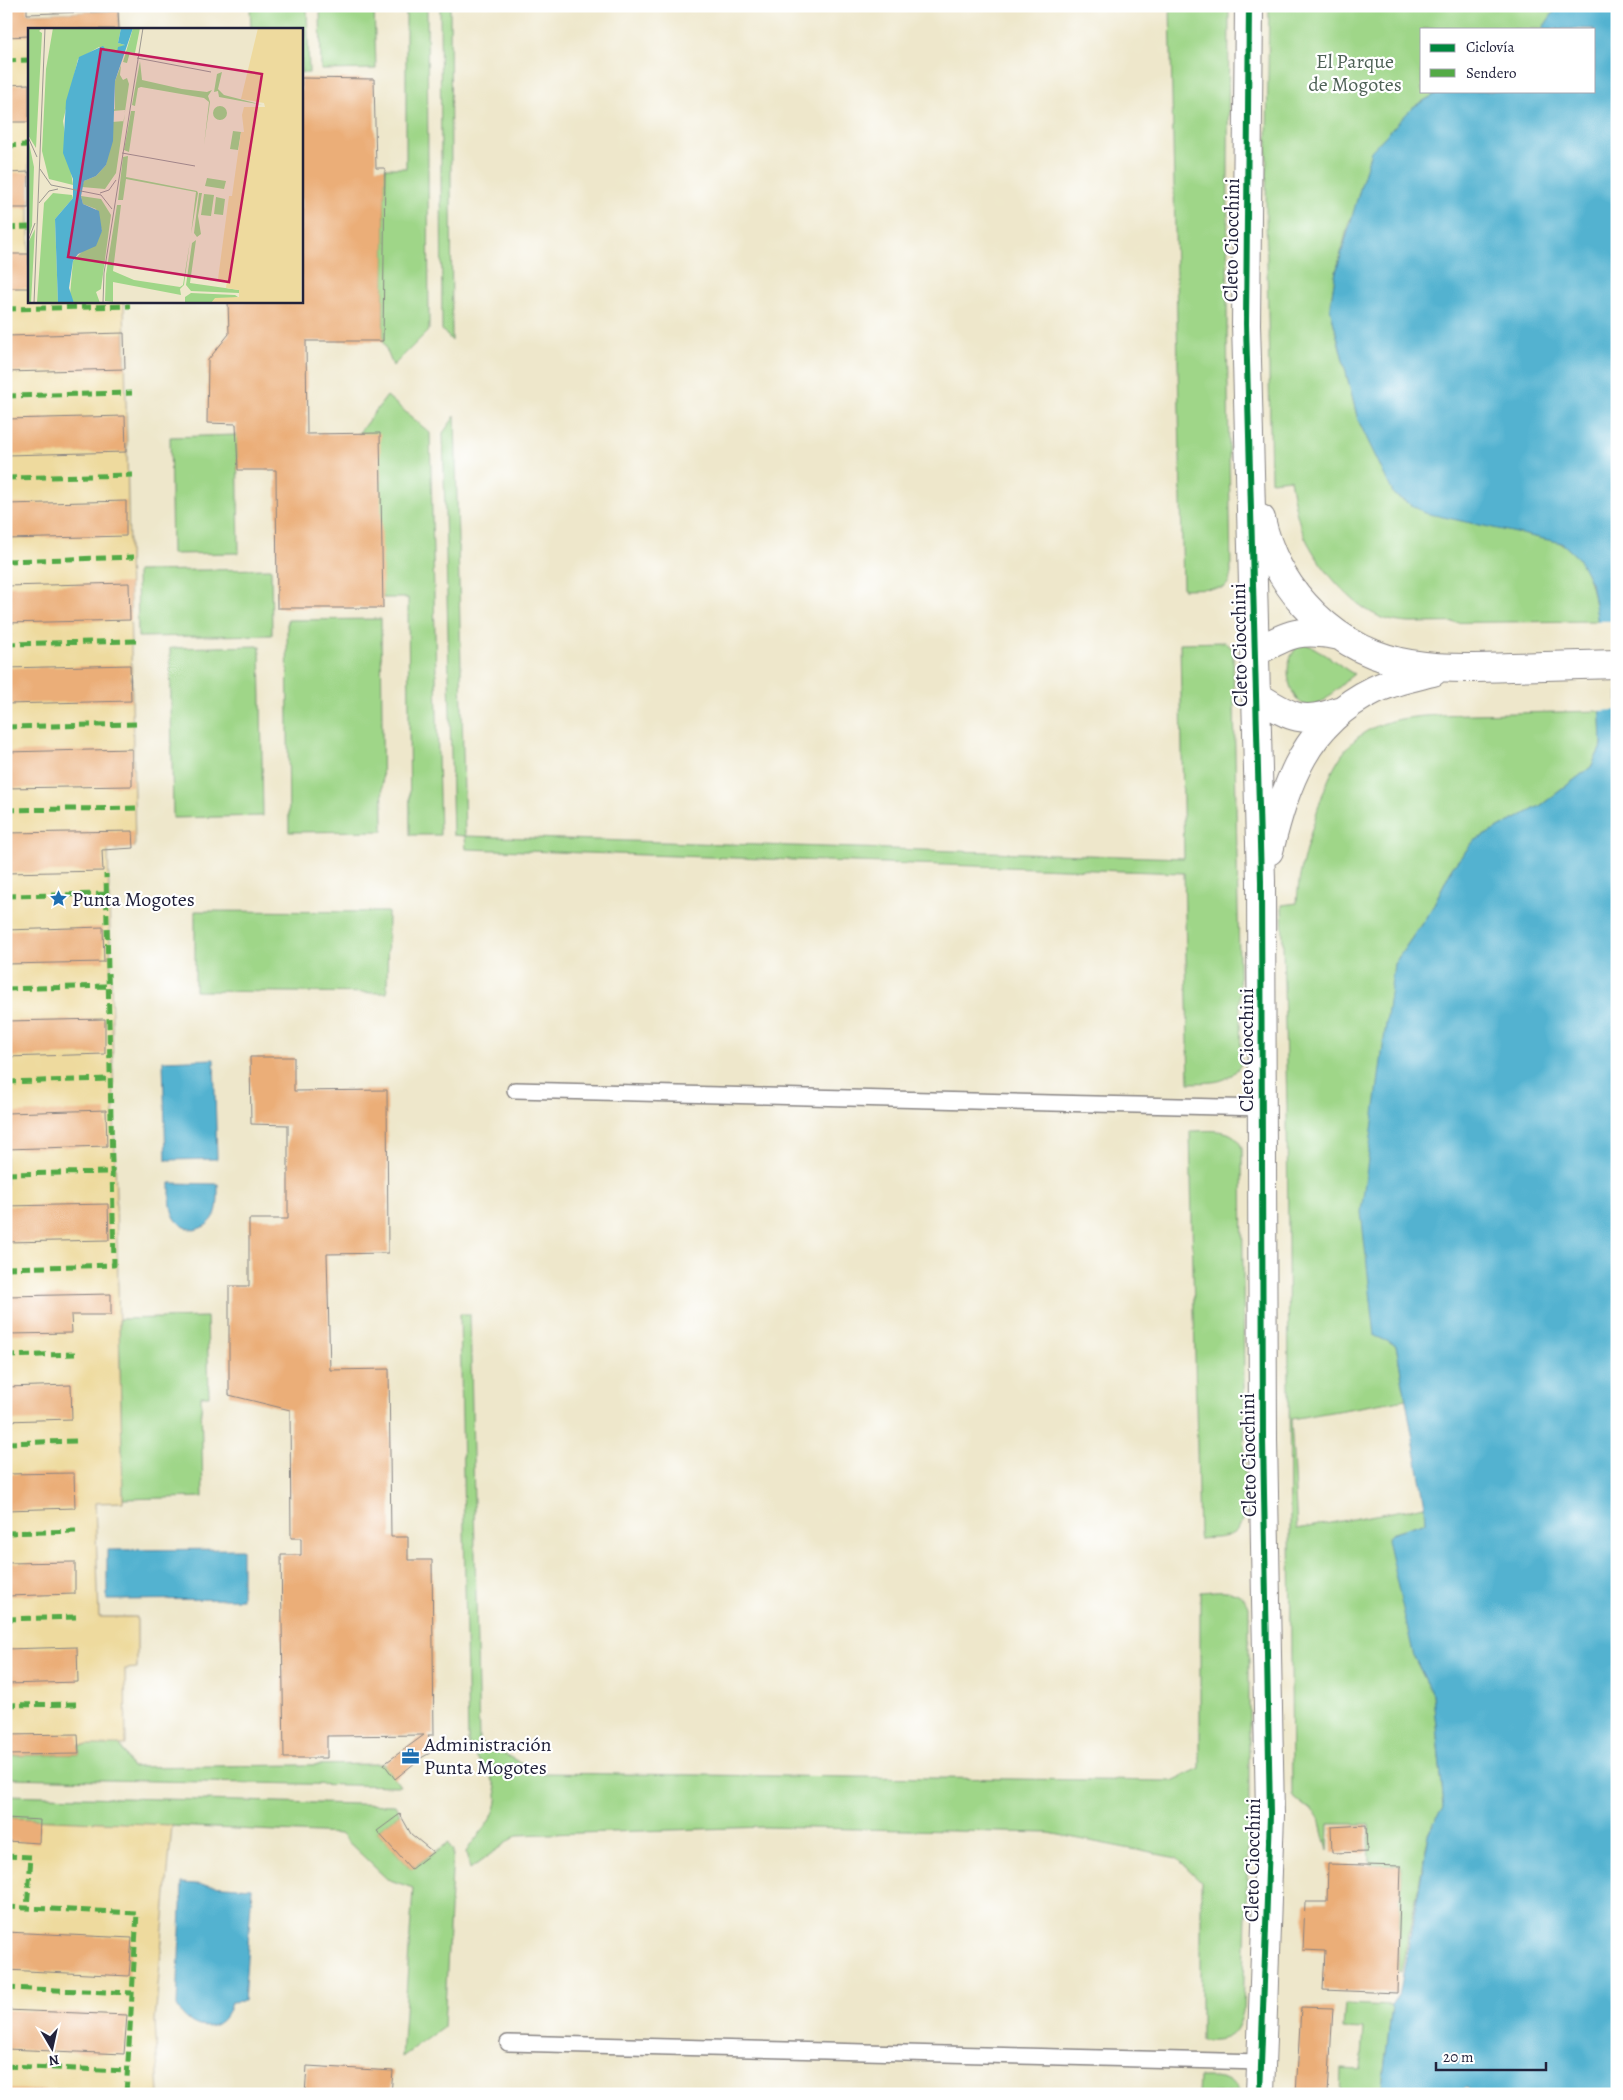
<svg xmlns="http://www.w3.org/2000/svg" width="1623" height="2100" font-family="Alegreya,serif">
  <rect width="100%" height="100%" fill="#fff"/>
  <filter id="ink" filterUnits="userSpaceOnUse"><feTurbulence type="fractalNoise" baseFrequency=".02" numOctaves="2"/><feDisplacementMap in="SourceGraphic" scale="10" xChannelSelector="R" yChannelSelector="G"/><feConvolveMatrix kernelMatrix="1 2 1 2 8 2 1 2 1" color-interpolation-filters="sRGB"/></filter>
  <filter id="wash" filterUnits="userSpaceOnUse"><feTurbulence type="fractalNoise" baseFrequency=".0096" numOctaves="4" result="noise"/><feDisplacementMap in="SourceGraphic" scale="20" xChannelSelector="R" yChannelSelector="G"/><feGaussianBlur stdDeviation="1.12" result="paint"/><feColorMatrix in="noise" values="0 0 0 0 0 0 0 0 0 0 0 0 0 0 0 0 0 1.4 0 .05"/><feComposite in="paint" operator="in"/></filter>
  <g filter="url(#wash)">
    <rect width="100%" height="100%" fill="#eee7cb"/>
    <path fill="#9fd688" stroke="#607c62" d="M250,6H307L309,73H301V29H251Z
      M320,6H374L376,69L321,70Z
      M406,6H427L429,330L393,366L383,341L385,168H406Z
      M440,6H450L452,341L442,330Z
      M1170,6H1229L1227,327L1231,573L1229,582L1224,588L1183,589Z
      M1269,6H1558L1542,29H1422V91H1441L1413,107L1349,222L1335,276L1330,308L1358,420L1532,536C1541,538 1554,539 1562,544C1589,559 1593,594 1598,621L1410,623C1398,622 1387,621 1376,615C1346,601 1311,557 1300,525C1295,510 1293,495 1290,479L1271,481L1266,209Z
      M387,396L430,433L440,835H410L408,598H383L358,434Z
      M455,416L465,836L1184,858L1180,643L1225,642L1233,649L1241,1064C1229,1085 1210,1082 1189,1083L1184,873L466,849L465,836L453,835L443,433Z
      M237,435L239,553L172,554L170,437Z
      M271,569L272,635L138,637L137,571Z
      M381,619L383,831L289,832L287,620Z
      M1300,643C1315,644 1339,666 1354,674C1344,681 1325,703 1315,706C1292,710 1284,675 1290,659C1292,653 1296,648 1300,643Z
      M260,646L263,816L173,818L170,648Z
      M1601,711L1602,745L1591,767L1540,806L1474,841L1452,868L1431,910L1394,964L1396,1345L1406,1399L1291,1419L1297,1529L1425,1506L1426,1522L1391,1533L1414,1657L1433,1695L1444,1807L1430,1829L1401,1973L1398,1972L1401,1866L1370,1865L1369,1824H1329L1328,1851L1320,1818L1292,1795L1287,1107L1282,905L1297,903C1298,875 1306,849 1314,822C1342,721 1375,716 1472,714C1515,713 1558,712 1601,711Z
      M195,911L388,912L387,993L195,991Z
      M1190,1131C1210,1131 1236,1126 1242,1149L1245,1514C1237,1541 1222,1537 1199,1539Z
      M460,1314H470L479,1741L540,1773L1172,1781L1200,1768V1592C1219,1591 1241,1586 1249,1607V1814L1243,2012C1236,2039 1227,2041 1201,2040V1881L1177,1858L1049,1833L764,1827L517,1835L470,1869L466,1852C481,1828 510,1808 491,1777C484,1764 473,1756 468,1742Z
      M207,1317L209,1396H201L203,1497L123,1499L119,1319Z
      M120,1744L131,1767L384,1764L400,1786L6,1778V1755L79,1754V1745Z
      M6,1795L395,1805L400,1814L377,1831L411,1869L448,1843L453,1851L444,2027L402,2057L413,1888L387,1879L340,1834L6,1818Z
      M1345,2004L1392,2006L1381,2094H1340L1341,2069L1361,2070L1364,2029L1343,2028Z
      M1199,2077C1216,2077 1231,2075 1239,2094H1198Z"/>
    <path fill="#eeda9e" stroke="#887e6c" d="M6,6L27,14L118,11L119,29H29V301H124L135,847L108,850L123,1499V1502L95,1503L99,1617H137V1668L125,1669L126,1745H79V1754L6,1756Z
      M6,1818L172,1825L155,2021L159,2094H6Z"/>
    <path fill="#52b2d0" stroke="#3a6a86" d="M1558,6H1617V2094H1565L1561,2090L1555,2094H1474L1466,2087L1461,2094H1381L1392,2006L1399,1996L1430,1829L1444,1807L1433,1695L1414,1657L1387,1539L1391,1533L1426,1522L1425,1506L1396,1345L1375,1336L1361,1212L1394,964L1431,910L1452,868L1474,841L1540,806L1591,767L1602,745L1597,617L1591,583L1578,558L1562,543L1425,513L1394,495L1358,420L1330,308L1335,276L1371,151L1413,107L1441,91H1594V29H1542Z
      M214,1059L217,1159L166,1160L163,1061Z
      M170,1183L218,1184C218,1206 220,1224 194,1230C169,1225 170,1205 170,1183Z
      M242,1549V1599L107,1600V1550Z
      M182,1883L252,1888L244,2001L231,2002C225,2035 191,2034 177,2006Z"/>
    <path fill="#eee7cb" d="M1595,621H1617V710L1598,711Z"/>
    <g id="blocks">
      <path fill="#ebae78" d="M6,6H27V14L118,11L119,29H29V36L6,37Z
        M301,78L374,79L376,168H385L383,341H306L307,434L380,433L383,608H277L276,470H238L236,424L207,423L208,360L229,334L228,301H301Z
        M29,84V122H6V85Z
        M29,172V208H6V173Z
        M6,254H29V288H6Z
        M124,333L125,369L6,372V336Z
        M125,416L126,452L6,455V419Z
        M126,501V536L6,539V504Z
        M129,583L130,620L6,623V586Z
        M130,665L131,701L6,704V668Z
        M132,749V786L6,788V752Z
        M133,831L134,848L102,850L103,871L6,873V833Z
        M103,927L104,962L6,964V930Z
        M105,1019V1054L6,1057V1021Z
        M250,1057H294V1091L387,1090L388,1253L327,1254L330,1370L389,1369L391,1537H408V1560H432L434,1735H428L437,1749L421,1758L395,1779L384,1764L424,1735L327,1736V1758H284L281,1555H301V1538H291L290,1410L229,1395V1286H249V1219H288V1125L251,1124Z
        M106,1110L107,1146L6,1149V1113Z
        M108,1204L109,1240L6,1242V1206Z
        M111,1294V1315H71L72,1333L6,1334V1296Z
        M71,1385L72,1419L6,1421V1387Z
        M74,1473L75,1508L6,1510V1474Z
        M75,1562V1594L6,1596V1563Z
        M77,1647L78,1682L6,1684V1649Z
        M78,1734L79,1754L6,1755V1735Z
        M400,1814L411,1834L433,1852L411,1869L377,1831Z
        M6,1818L40,1820L39,1843L6,1841Z
        M1366,1825L1367,1852L1332,1853L1331,1827Z
        M1328,1864L1401,1866L1397,1993L1323,1990L1325,1951L1303,1950L1305,1902H1327Z
        M6,1932L132,1938L129,1976L6,1970Z
        M1301,2007L1333,2008L1328,2094H1296Z
        M6,2010L127,2015L124,2054L6,2049Z
        M307,2066L393,2071L391,2094H305Z
        M6,2089L83,2092V2094H6Z"/>
    </g>
  </g>
  <g filter="url(#ink)">
    <use href="#blocks" fill-opacity="0" stroke="#888483" stroke-width="1"/>
    <g fill="none" stroke-linecap="round" stroke-linejoin="round">
      <defs>
        <path id="lane" d="M515,1090L1263,1108
          M508,2043L1262,2062"/>
        <path id="street" d="M1249,6L1246,324L1261,881L1263,1439L1270,1815L1260,2094
          M1261,519C1268,551 1283,581 1305,605C1364,671 1429,670 1511,667C1546,666 1581,665 1617,664
          M1256,652C1290,633 1301,628 1340,636
          M1257,696C1288,715 1301,726 1338,711
          M1269,851C1286,782 1306,723 1374,690C1392,681 1413,677 1433,672"/>
      </defs>
      <use href="#lane" stroke="#888483" stroke-width="18"/>
      <use href="#street" stroke="#888483" stroke-width="30"/>
      <use href="#lane" stroke="#fff" stroke-width="15"/>
      <use href="#street" stroke="#fff" stroke-width="28"/>
      <path stroke="#53aa46" stroke-width="5" stroke-dasharray="10 5" stroke-linecap="butt" d="M6,61L29,60
        M6,146L29,145
        M6,228L29,227
        M6,309L130,306
        M6,396L132,393
        M6,478L133,475
        M6,561L134,557
        M6,644L136,641
        M6,727L137,724
        M6,810L138,808
        M6,896L106,894
        M6,989L108,986
        M6,1082L110,1079
        M6,1174L112,1172
        M6,1268L114,1265L106,874
        M6,1356L75,1354
        M6,1443L76,1441
        M6,1533L78,1531
        M6,1619L79,1617
        M6,1705L81,1704
        M6,1856L31,1857L27,1908
        M6,1907L137,1913L126,2094
        M6,1988L132,1993
        M6,2066L127,2071"/>
      <defs>
        <path id="cycleway" d="M1249,6L1246,324L1261,881L1263,1439L1270,1815L1260,2094"/>
      </defs>
      <use href="#cycleway" stroke="#fff" stroke-width="9"/>
      <use href="#cycleway" stroke="#00873e" stroke-width="6"/>
    </g>
  </g>
  <defs>
    <symbol id="sight-bare" viewBox="-9 -9 18 18"><path d="M0-6L1.8-2.2L6-1.7L2.9 1.2L3.7 5.4L0 3.3L-3.7 5.4L-2.9 1.2L-6-1.7L-1.8-2.2Z" fill="#1f6fb2" stroke="#fff" stroke-width="2.5" paint-order="stroke"/></symbol>
    <symbol id="office-bare" viewBox="-9 -9 18 18"><path d="M-6-3h4V-5.5h4V-3h4V5H-6ZM-1-4.5V-3h2v-1.5ZM-6 0V1H6V0Z" fill="#1f6fb2" stroke="#fff" stroke-width="2.5" paint-order="stroke"/></symbol>
  </defs>
  <g fill-rule="evenodd">
    <use href="#sight-bare" x="46" y="886" width="25" height="25"/>
    <use href="#office-bare" x="398" y="1744" width="25" height="25"/>
  </g>
  <g text-anchor="middle" stroke-width="4.5" stroke-linejoin="round" paint-order="stroke">
    <g font-size="20" fill="#4e6156" stroke="#fff">
      <text x="1355" y="68">El Parque<tspan x="1355" dy="23">de Mogotes</tspan></text>
    </g>
    <g font-size="20" fill="#22223b" stroke="#fff">
      <text transform="translate(1231 240) rotate(-89)" y="7">Cleto Ciocchini</text>
      <text transform="translate(1239 645) rotate(-91)" y="7">Cleto Ciocchini</text>
      <text transform="translate(1246 1050) rotate(-90)" y="7">Cleto Ciocchini</text>
      <text transform="translate(1248 1455) rotate(-91)" y="7">Cleto Ciocchini</text>
      <text transform="translate(1252 1860) rotate(-89)" y="7">Cleto Ciocchini</text>
    </g>
    <g font-size="20" fill="#22223b" stroke="#fff" text-anchor="start">
      <text x="72" y="906">Punta Mogotes</text>
      <text x="424" y="1751">Administración<tspan x="424" dy="23">Punta Mogotes</tspan></text>
    </g>
  </g>
  <g transform="translate(28 28)">
    <rect width="275" height="275" fill="#eee7cb"/>
    <path d="M0,0H14L11,3L14,5L8,120L0,107ZM25,0H93L90,15L97,17L89,24L71,19L50,31L35,93L45,157L21,151L14,123L18,41ZM105,0H112L107,25L102,24L99,35L95,34ZM112,33L114,52L154,61L179,64L184,62L180,68L182,74L176,117L181,74L176,70L113,59L110,60L107,78L104,77ZM93,37L92,47L95,52L99,50L101,56L88,145L77,161L54,159L56,153L68,148L78,137L84,94L96,93L97,82L84,83L87,81V53ZM194,44L190,61L196,67L235,77L191,69L190,63L186,64L189,46ZM185 85a7 7 0 1 1 14 0a7 7 0 1 1-14 0ZM103,83H107L101,124L96,122ZM205,103L213,104L210,122L202,121ZM0,110L6,139L4,198L0,210ZM100,128L98,149L169,163L170,165L163,206L168,164L98,151L95,172H90L95,129ZM179,150L198,153L196,161L177,158ZM25,165L44,167L45,170L27,191L30,275H9L16,175ZM171,165H174L170,188L173,206L169,209L166,205ZM176,166L186,167L183,188L173,187ZM53,168L73,171L83,187L73,261L68,264L72,275H46L42,267L45,233L74,203L68,181L55,176ZM188,169L197,171L195,187L186,186ZM89,177H93L85,243L106,252L152,259L155,257L162,213L156,257L152,261L153,267L85,254V274L77,273L78,246ZM7,201L3,275H0V215ZM168,212L162,255L211,262V265L163,263L158,257L164,215ZM163,265L207,267L210,269L183,275H157V269Z" fill="#9fd688"/>
    <path d="M230,0H275L273,275H183L187,270L211,269V262L198,260L199,253L190,251L201,168H204L213,104H216L214,87L216,79H237L236,75L213,71Z" fill="#eeda9e"/>
    <path d="M93,0H105L87,53L85,113L78,137L68,148L56,153L53,168L55,176L71,183L74,203L68,218L50,226L45,233L41,260L46,275H30L27,191L45,170V151L35,125L38,73L51,29L75,18L79,23L89,24L90,19L97,17L90,15Z" fill="#52b2d0"/>
    <path fill="none" stroke="#9c9891" stroke-width="1" d="M109,30L183,44M0,109L9,129M94,125L167,138M12,141L23,157L73,167L84,181M72,165L81,162L88,152M11,175L21,163L30,161M0,213L7,195M6,275L17,0M75,275L76,245L115,0"/>
    <path fill="#c2185b" fill-opacity="0.15" stroke="#c2185b" stroke-width="2.5" d="M73,21L234,46L201,254L40,229Z"/>
    <rect width="275" height="275" fill="none" stroke="#22223b" stroke-width="2.5"/>
  </g>
  <rect width="1623" height="2100" fill="none" stroke="#fff" stroke-width="25"/>
  <rect x="1420" y="28" width="175" height="65" fill="#ffffff" stroke="#a7a7b1"/>
  <rect x="1430" y="44" width="25" height="8" fill="#00873e" stroke="#a7a7b1"/>
  <text x="1466" y="52" font-size="15" fill="#22223b">Ciclovía</text>
  <rect x="1430" y="69" width="25" height="8" fill="#53aa46" stroke="#a7a7b1"/>
  <text x="1466" y="78" font-size="15" fill="#22223b">Sendero</text>
  <g transform="translate(52 2048) rotate(171)" stroke="#ffffff" stroke-width="4" paint-order="stroke">
  <path d="M0-4L9 19L0 12L-9 19Z" fill="#22223b"/>
  <text y="-8" font-size="14" font-weight="bold" text-anchor="middle" fill="#22223b">N</text>
  </g>
  <path d="M1436 2062v8h110v-8" fill="none" stroke="#22223b" stroke-width="2.5"/>
  <text x="1443" y="2062" font-size="15" fill="#22223b" stroke="#ffffff" stroke-width="4" paint-order="stroke">20 m</text>
</svg>
